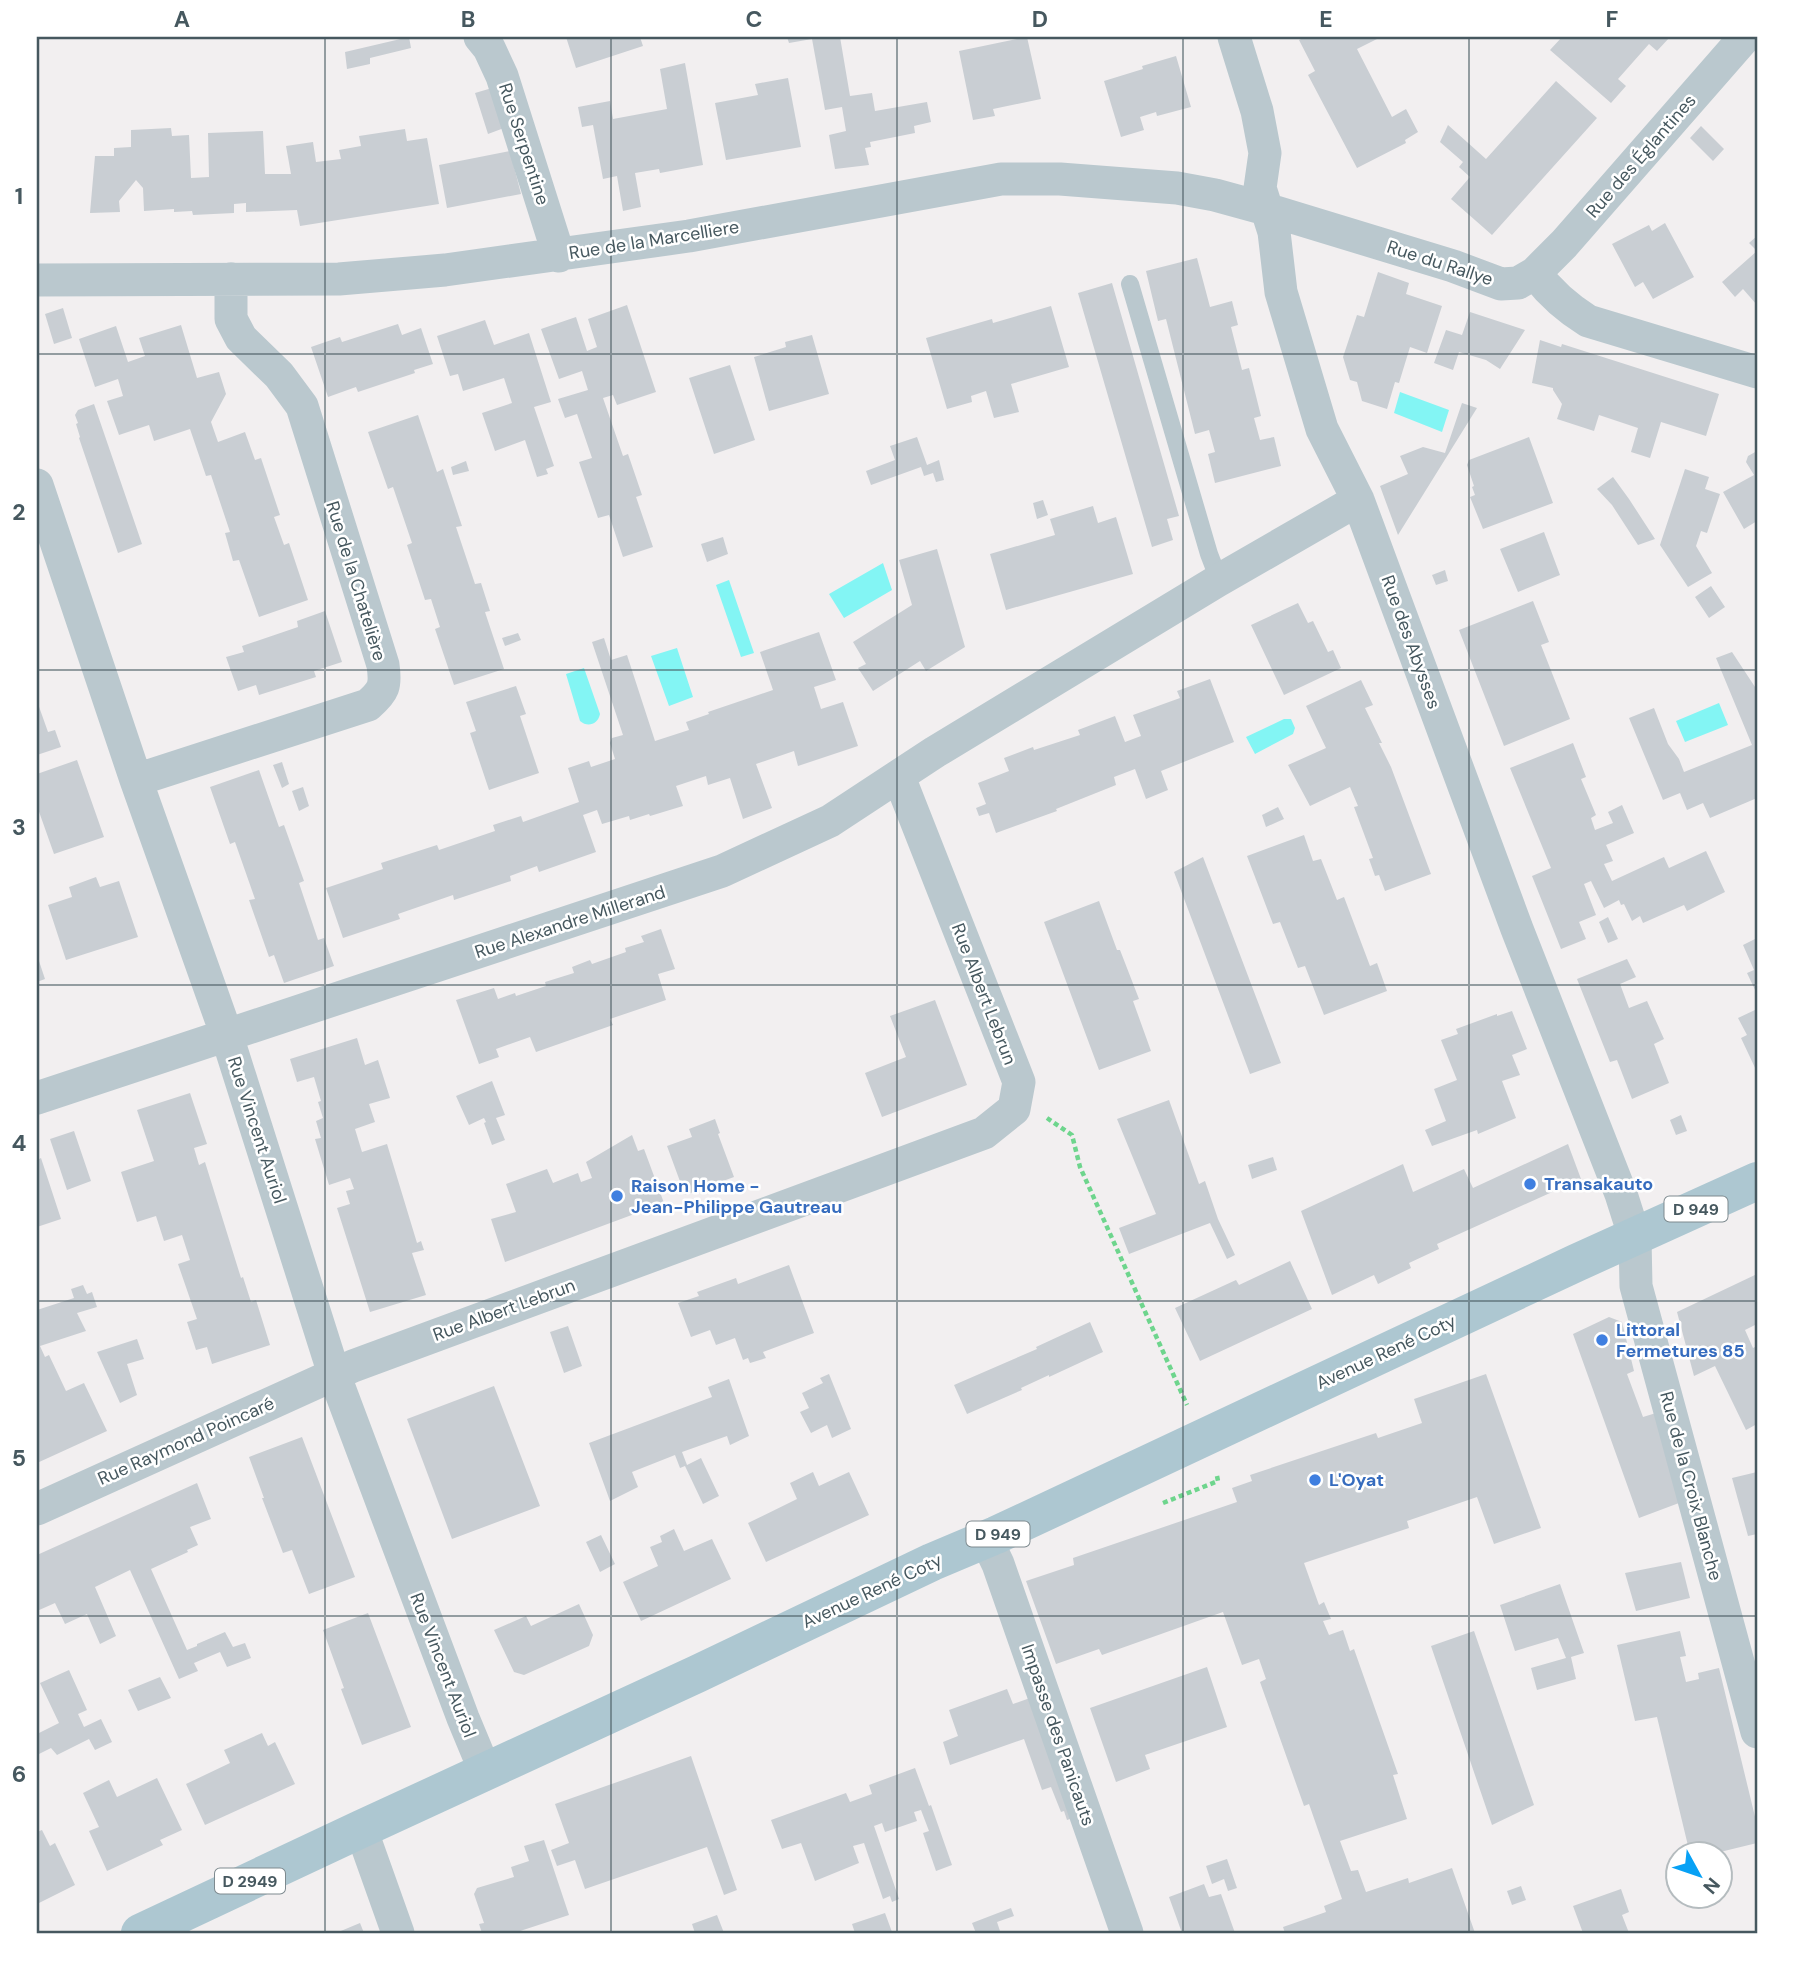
<svg xmlns="http://www.w3.org/2000/svg" width="1794" height="1970" font-family="'DM Sans',sans-serif">
  <rect width="100%" height="100%" fill="#f2eff0"/>
  <path fill="#83f5f4" d="M1400,392L1449,410L1442,432L1394,413Z
    M883,563L892,590L844,618L829,594Z
    M729,580L754,653L741,657L716,585Z
    M677,648L693,697L669,706L651,656Z
    M584,668L600,714C598,724 588,728 580,721L566,674Z
    M1719,703L1728,725L1685,742L1676,721Z
    M1284,719H1291L1295,728L1293,734L1255,754L1246,737Z"/>
  <path fill="#c9ced3" d="M409,37L411,48L370,58V64L347,69L345,52Z
    M566,37H640L643,46L576,68Z
    M787,37H811L812,39L789,43Z
    M826,37H840L850,96L872,93L875,111L927,102L931,122L914,126L915,133L870,142L871,147L865,148L869,165L835,169L829,135L846,131L842,107L825,110L812,39Z
    M1027,37L1041,99L993,109L995,116L973,120L959,51Z
    M1305,37H1381L1357,49L1392,117L1406,109L1418,132L1405,140L1406,143L1357,168L1308,75L1315,71L1299,40Z
    M1562,37H1670L1657,51L1649,44L1618,79L1626,86L1611,103L1550,50Z
    M1176,56L1191,107L1157,116L1156,112L1140,117L1144,130L1121,137L1104,81L1143,69L1142,66Z
    M685,63L703,165L660,173L659,169L635,173L641,207L623,211L617,176L603,179L593,125L582,127L578,107L610,101L613,119L667,109L660,69Z
    M788,78L801,147L726,160L715,103L758,95L755,84Z
    M1556,81L1597,118L1492,235L1451,199L1470,177L1459,167L1463,162L1440,142L1448,125L1486,159Z
    M492,88L504,128L488,134L475,93Z
    M1701,126L1724,149L1713,161L1690,138Z
    M171,128L172,136L189,135L191,178L209,177L208,133L263,131L265,174H291L286,146L313,142L316,162L341,159L339,150L361,146L359,136L405,129L407,141L427,138L439,204L300,226L297,210L246,212V203L234,204V213L193,215L192,211L174,212V209L144,211L143,188L136,180L119,201L120,212L90,213L95,156H114V148L131,147V130Z
    M510,151L521,194L447,208L439,165Z
    M1665,223L1694,277L1653,299L1643,282L1635,287L1612,244L1649,225L1652,231Z
    M1757,236V305L1743,289L1735,297L1722,282L1757,251L1749,243Z
    M1197,258L1210,307L1232,301L1238,325L1231,327L1242,370L1249,368L1261,416L1254,418L1260,440L1274,437L1281,466L1215,483L1208,454L1215,452L1209,430L1195,434L1166,319L1158,321L1146,271Z
    M1378,272L1409,283L1406,294L1442,306L1427,353L1410,347L1399,383L1395,382L1387,409L1362,401L1357,382L1350,380L1343,357L1357,315L1364,317Z
    M1112,283L1179,516L1167,519L1173,540L1152,547L1078,293Z
    M627,305L656,392L617,405L613,395L603,398L623,456L628,454L642,495L636,497L653,547L623,557L609,515L598,518L579,462L592,458L577,414L565,418L558,399L588,390L582,371L559,379L541,329L576,317L587,351L597,347L588,319Z
    M1051,306L1069,367L1011,384L1019,412L994,418L986,391L971,396L972,402L947,409L926,338L992,319L993,323Z
    M63,308L72,338L54,344L45,314Z
    M1470,312L1525,330L1500,369L1486,360L1459,352L1453,370L1434,363L1446,330L1462,335Z
    M485,320L494,345L529,333L551,402L534,407L554,466L546,469L548,474L537,477L525,440L495,451L482,413L512,403L504,378L463,391L458,374L450,376L437,336Z
    M398,324L402,335L421,328L433,364L414,370L415,373L358,392L356,387L328,397L311,347L340,337L342,342Z
    M181,325L197,378L219,372L226,394L211,422L218,442L245,432L255,460L261,458L280,515L274,517L284,545L289,543L308,600L259,617L239,560L233,561L225,533L230,532L211,475L206,476L190,429L154,441L149,425L119,435L107,401L123,396L118,379L95,387L79,339L116,326L128,362L145,356L139,338Z
    M812,335L829,394L769,411L754,357L786,347L785,342Z
    M1540,340L1561,347L1562,344L1719,394L1706,436L1661,422L1650,458L1631,452L1638,428L1599,415L1594,431L1557,419L1562,404L1553,390V388L1532,383Z
    M730,365L755,440L714,454L689,378Z
    M1462,403L1477,408L1398,535L1380,486L1408,474L1400,456L1423,447L1445,453Z
    M94,404L142,544L118,553L79,438L80,437L76,424L78,423L75,415L78,410Z
    M418,415L437,472L443,469L462,526L456,527L475,584L481,583L490,611L485,612L504,669L454,685L435,629L440,627L431,599L425,600L407,545L412,543L393,487L388,489L368,432Z
    M917,437L927,465L939,460L944,480L936,482L933,473L924,476L921,467L871,485L866,471L895,460L890,446Z
    M1529,437L1553,503L1483,529L1470,497L1475,495L1472,487L1474,486L1467,465L1469,460Z
    M1757,451V521L1744,529L1723,492L1754,475L1746,462L1748,456Z
    M466,461L469,471L453,475L451,467Z
    M1685,469L1709,477L1705,489L1720,494L1707,533L1701,531L1696,546L1712,573L1688,587L1660,545Z
    M1613,477L1629,499L1655,539L1638,545L1612,505L1597,489Z
    M1043,500L1048,515L1037,519L1033,503Z
    M1093,506L1098,523L1116,517L1133,574L1006,610L990,554L1055,535L1050,519Z
    M1544,532L1560,575L1518,592L1500,549Z
    M723,537L728,554L707,562L701,544Z
    M937,549L965,647L926,671L920,661L873,691L858,668L866,664L853,642L912,605L899,560Z
    M1445,570L1448,581L1436,585L1432,575Z
    M1711,586L1725,607L1709,618L1695,597Z
    M1533,601L1549,642L1541,645L1570,719L1504,746L1459,630Z
    M1298,603L1308,623L1313,621L1328,652L1333,650L1341,668L1284,695L1251,625Z
    M325,611L342,662L314,671L316,677L259,695L256,685L238,691L226,657L244,652L242,646L298,627L297,621Z
    M819,632L836,680L814,687L821,709L843,702L858,746L798,766L794,751L756,764L772,808L743,819L730,778L708,785L706,776L676,786L683,806L650,816L649,814L630,820L629,816L602,824L597,810L583,815L596,852L539,872L537,866L510,876L511,881L454,900L453,895L398,914L400,919L343,938L326,888L383,869L381,863L437,845L439,850L495,831L493,825L521,816L523,822L579,802L568,768L589,761L591,767L615,759L610,743L612,738L623,735L592,642L604,638L611,660L627,655L655,741L689,730L686,722L709,714L708,712L773,690L760,652Z
    M518,633L521,640L505,646L502,638Z
    M1732,652L1757,690V798L1710,818L1703,803L1687,810L1680,793L1663,800L1629,718L1654,708L1668,744L1679,759L1684,772L1752,745L1716,658Z
    M1210,679L1234,742L1161,771L1168,790L1146,799L1135,769L1114,777L1116,785L1056,809L1057,811L996,833L989,813L979,816L976,808L986,804L978,783L1009,771L1004,758L1033,747L1034,750L1080,735L1078,730L1115,716L1125,742L1141,736L1133,715L1180,698L1177,691Z
    M1361,680L1373,705L1365,708L1382,743H1379L1391,767L1431,874L1385,891L1379,875L1375,876L1369,859L1373,858L1354,807L1358,806L1350,787L1310,806L1288,765L1326,748L1306,706Z
    M516,686L526,714L520,716L539,773L489,790L470,733L476,731L466,702Z
    M37,701L48,732L55,730L61,747L37,755Z
    M1573,743L1586,777L1581,779L1596,815L1591,818L1595,830L1613,823L1608,812L1622,805L1634,833L1606,845L1613,861L1604,864L1612,881L1664,857L1669,868L1706,851L1725,892L1687,911L1684,905L1643,923L1640,916L1632,921L1624,904L1621,905L1619,900L1604,908L1591,881L1584,884L1596,915L1579,922L1586,939L1561,949L1532,876L1551,868L1510,768Z
    M77,760L104,837L54,854L37,806V774Z
    M282,762L289,784L282,788L273,765Z
    M259,770L279,827L284,825L304,881L299,883L318,940L324,938L334,966L284,983L274,955L269,957L249,900L255,899L235,842L230,844L210,787Z
    M303,787L309,806L299,811L292,791Z
    M1278,807L1284,819L1266,827L1262,815Z
    M1304,835L1313,861L1321,859L1337,900L1344,897L1370,966L1377,963L1387,991L1324,1015L1305,966L1298,968L1280,922L1273,924L1247,856Z
    M1203,857L1281,1063L1250,1074L1174,872Z
    M96,877L100,887L119,881L138,937L66,960L48,905L72,897L69,887Z
    M1099,901L1117,950H1120L1139,999L1133,1001L1151,1051L1099,1070L1044,922Z
    M1608,917L1618,939L1608,943L1599,922Z
    M661,929L675,969L658,974L666,1000L610,1019L613,1025L536,1052L530,1037L496,1049L499,1057L479,1064L456,1000L494,988L498,999L515,993L516,996L546,986L545,982L574,973L572,967L590,960L592,964L626,952L625,948L644,942L641,936Z
    M1757,938V994L1747,973L1754,970L1743,945Z
    M37,955L45,979L37,982Z
    M1627,959L1636,977L1620,984L1629,1008L1647,1001L1664,1039L1654,1044L1669,1083L1632,1099L1617,1060L1610,1062L1577,979Z
    M935,1000L967,1085L882,1117L865,1073L906,1057L890,1016Z
    M1757,1009V1072L1741,1038L1747,1035L1738,1018Z
    M1512,1011L1527,1049L1512,1055L1520,1075L1502,1081L1516,1118L1478,1134L1477,1130L1432,1146L1425,1130L1446,1121L1434,1089L1457,1080L1441,1040L1458,1034L1456,1029L1497,1014V1016Z
    M357,1038L365,1065L378,1060L390,1098L369,1104L375,1122L355,1129L362,1152L387,1144L417,1243L421,1241L424,1250L412,1253L426,1295L370,1312L337,1208L350,1204L346,1191L354,1189L350,1178L329,1185L315,1139L321,1138L316,1121L323,1118L318,1102L321,1101L314,1077L297,1082L290,1059Z
    M492,1081L505,1115L496,1118L505,1140L492,1145L484,1123L486,1122L484,1118L469,1125L456,1096Z
    M190,1093L207,1144L194,1148L199,1165L205,1162L241,1278L243,1277L251,1302L256,1300L270,1345L212,1364L207,1347L196,1350L187,1322L197,1319L178,1264L190,1260L182,1235L164,1241L156,1216L137,1222L121,1172L154,1161L137,1110Z
    M1169,1100L1199,1184L1205,1181L1218,1219L1235,1255L1227,1259L1210,1223L1129,1254L1119,1228L1156,1214L1117,1119Z
    M1681,1115L1687,1131L1676,1135L1670,1120Z
    M715,1119L720,1133L718,1134L734,1177L685,1195L667,1146L692,1137L689,1129Z
    M74,1131L91,1181L67,1190L50,1139Z
    M632,1135L638,1151L644,1149L664,1203L505,1262L491,1219L516,1212L506,1184L547,1169L553,1183L578,1173L581,1182L592,1178L586,1162Z
    M1568,1144L1581,1179L1437,1244L1439,1249L1409,1263L1411,1268L1378,1284L1374,1275L1332,1295L1301,1211L1403,1164L1413,1192L1464,1169L1473,1188Z
    M1273,1157L1277,1170L1252,1179L1248,1165Z
    M41,1158L61,1219L37,1227V1160Z
    M1290,1261L1312,1309L1200,1361L1175,1308L1236,1280L1239,1285Z
    M789,1265L814,1333L763,1352L766,1358L750,1363L748,1358L743,1360L735,1338L716,1345L710,1330L691,1337L678,1303L699,1296L697,1292L736,1278L738,1284Z
    M1757,1274V1324L1745,1330L1753,1348L1757,1346V1424L1746,1430L1715,1366L1694,1376L1677,1312Z
    M83,1285L87,1294L92,1292L97,1307L77,1313L86,1331L40,1346L45,1357L49,1355L66,1391L84,1383L107,1431L37,1463V1310L74,1298L71,1289Z
    M1609,1317L1622,1322L1634,1371L1627,1374L1643,1417L1656,1413L1679,1503L1639,1518L1573,1334Z
    M1090,1322L1103,1352L1049,1377V1375L1021,1388L1022,1390L967,1414L954,1385L1037,1349L1036,1347Z
    M568,1326L582,1366L564,1373L550,1332Z
    M137,1339L144,1359L127,1364L137,1395L120,1403L97,1352Z
    M829,1374L851,1429L832,1438L827,1425L811,1433L800,1412L809,1408L802,1393L823,1383L820,1378Z
    M1486,1374L1541,1528L1494,1544L1477,1497L1407,1521L1409,1528L1304,1563L1319,1605L1324,1602L1331,1619L1323,1621L1329,1635L1343,1630L1350,1651L1354,1649L1398,1774L1393,1775L1407,1819L1340,1841L1351,1871L1358,1870L1366,1892L1408,1878L1409,1883L1452,1868L1475,1933H1285L1283,1927L1326,1912L1324,1906L1342,1899L1309,1804L1304,1806L1260,1682L1266,1679L1259,1659L1242,1665L1223,1612L1102,1655L1099,1649L1056,1664L1026,1581L1074,1565L1073,1558L1237,1502L1232,1488L1252,1481L1250,1475L1376,1433L1378,1438L1422,1423L1414,1399Z
    M729,1379L749,1436L730,1445L727,1436L682,1452L687,1465L701,1458L719,1496L703,1504L685,1466L680,1468L675,1455L632,1472L638,1487L610,1501L589,1443L712,1397L708,1387Z
    M494,1386L540,1506L452,1539L407,1419Z
    M302,1437L355,1577L309,1594L292,1550L283,1553L262,1498H264L249,1457Z
    M813,1472L819,1486L849,1472L869,1515L766,1562L748,1523L797,1499L790,1483Z
    M1757,1472V1534L1748,1536L1732,1478Z
    M197,1483L211,1519L190,1527L198,1545L187,1550L188,1552L151,1569L187,1650L197,1646V1644L225,1632L233,1647L245,1643L251,1658L227,1667L220,1652L194,1663L198,1671L179,1679L130,1570L95,1587L116,1636L100,1644L87,1614L65,1624L55,1603L37,1611V1555Z
    M674,1529L684,1551L712,1539L731,1579L641,1621L623,1582L658,1566L650,1547L662,1542L660,1536Z
    M601,1535L615,1564L600,1572L586,1542Z
    M1681,1562L1690,1598L1636,1611L1625,1573Z
    M1560,1584L1584,1653L1571,1657L1576,1679L1537,1690L1531,1668L1566,1658L1558,1638L1515,1651L1500,1605Z
    M579,1604L593,1635L589,1646L524,1675L514,1672L494,1630L526,1616L531,1626Z
    M368,1613L411,1727L362,1745L341,1689L344,1688L323,1630Z
    M1474,1631L1534,1805L1492,1825L1431,1646Z
    M1680,1631L1686,1656L1680,1657L1686,1682L1699,1679L1698,1673L1719,1668L1757,1825V1843L1712,1854H1690L1657,1717L1635,1721L1617,1645Z
    M1207,1667L1227,1727L1145,1755L1150,1769L1116,1782L1090,1708Z
    M69,1670L87,1710L78,1714L84,1727L101,1719L112,1742L95,1750L89,1739L57,1755L51,1748L37,1755V1734L59,1723L40,1683Z
    M160,1677L171,1698L138,1711L128,1690Z
    M1007,1689L1013,1704L1030,1698L1073,1818L1067,1820L1064,1811L1061,1812L1051,1787L1042,1790L1024,1739L950,1765L943,1742L958,1736L949,1710Z
    M262,1733L268,1746L275,1742L295,1784L205,1825L186,1784L230,1763L224,1750Z
    M691,1756L737,1890L724,1895L707,1847L585,1889L575,1860L557,1866L551,1850L569,1843L555,1804Z
    M915,1768L929,1806L931,1805L952,1865L936,1871L923,1833L929,1831L921,1810L914,1812L917,1821L885,1832L882,1823L874,1826L899,1899L892,1902L890,1896L883,1899L864,1843L853,1846L859,1863L815,1881L801,1843L782,1849L771,1820L846,1793L850,1802L872,1794L869,1785Z
    M157,1778L182,1830L160,1840L163,1845L107,1871L89,1831L99,1827L83,1793L109,1780L117,1797Z
    M42,1830L50,1846L55,1843L75,1885L37,1904V1832Z
    M544,1840L569,1915L514,1933H482L479,1924L484,1923L474,1894L477,1888L514,1877L511,1867L529,1861L524,1846Z
    M1227,1859L1237,1888L1228,1891L1224,1879L1212,1884L1206,1866Z
    M1204,1884L1209,1897L1221,1894L1235,1933H1182L1169,1897Z
    M1521,1886L1526,1900L1512,1905L1507,1891Z
    M1621,1889L1629,1912L1622,1915L1629,1933H1583L1573,1906Z
    M1011,1908L1014,1916L997,1922L1000,1931L994,1933H976L972,1923Z
    M885,1913L892,1932L855,1933L852,1924Z
    M717,1915L724,1933H695L692,1924Z
    M360,1923L364,1933H336Z"/>
  <g fill="none" stroke-linecap="round" stroke-linejoin="round">
    <path stroke="#6ed58d" stroke-width="4.5" stroke-dasharray="5 3.5" stroke-linecap="butt" d="M1047,1118L1072,1135L1080,1167L1187,1405
      M1163,1503L1218,1481L1217,1476"/>
    <path stroke="#bac8ce" stroke-width="18" d="M1130,284L1209,554L1219,580"/>
    <path stroke="#bac8ce" stroke-width="33" d="M480,37L489,48L502,76L559,256
      M1234,37L1257,111L1265,153L1260,188L1274,232L1281,292L1322,429L1358,500L1517,929L1621,1194L1635,1238L1636,1286L1757,1732
      M1535,273C1550,293 1567,308 1588,321L1757,372
      M37,280L339,279L445,270L689,236L1001,179H1060L1177,188L1215,195L1266,209L1453,266L1501,284L1518,283L1535,273L1564,244L1745,37
      M37,485L136,780L227,1036L334,1374L463,1718L485,1771
      M136,780L368,705C384,691 386,686 383,665L302,406L279,375L241,338L231,319V279
      M37,1098L722,871L830,821L935,752L1219,580L1358,500
      M37,1509L353,1366L984,1133L1014,1109L1019,1082L899,777
      M986,1539L998,1564L1127,1933
      M361,1829L398,1933"/>
    <path stroke="#adc7d1" stroke-width="38" d="M140,1933L361,1829L697,1674L932,1562L996,1535L1576,1263L1757,1181"/>
  </g>
  <path fill="none" stroke="#46585f" stroke-width="2" stroke-opacity="0.55" d="M325,37V1933M611,37V1933M897,37V1933M1183,37V1933M1469,37V1933M37,354H1757M37,670H1757M37,985H1757M37,1301H1757M37,1616H1757"/>
  <g fill="#3f7fe0" stroke="#fff" stroke-width="2.5">
    <circle cx="1530" cy="1184" r="7"/>
    <circle cx="617" cy="1196" r="7"/>
    <circle cx="1602" cy="1340" r="7"/>
    <circle cx="1315" cy="1480" r="7"/>
  </g>
  <g text-anchor="middle" stroke-width="5" stroke-linejoin="round" paint-order="stroke">
    <g fill="#fff" stroke="#7e8a8f" stroke-width="2">
      <rect x="1664.5" y="1196.5" width="63" height="25" rx="5"/>
      <rect x="966.5" y="1521.5" width="63" height="25" rx="5"/>
      <rect x="215" y="1868.5" width="70" height="25" rx="5"/>
    </g>
    <g font-size="16" font-weight="bold" fill="#46585f">
      <text x="1696" y="1215">D 949</text>
      <text x="998" y="1540">D 949</text>
      <text x="250" y="1887">D 2949</text>
    </g>
    <g font-size="18" fill="#46585f" stroke="#fff">
      <text transform="translate(524 144) rotate(72)" y="6">Rue Serpentine</text>
      <text transform="translate(1641 156) rotate(-49)" y="6">Rue des Églantines</text>
      <text transform="translate(654 240) rotate(-9)" y="6">Rue de la Marcelliere</text>
      <text transform="translate(1440 263) rotate(18)" y="6">Rue du Rallye</text>
      <text transform="translate(356 581) rotate(73)" y="6">Rue de la Chatelière</text>
      <text transform="translate(1411 642) rotate(70)" y="6">Rue des Abysses</text>
      <text transform="translate(570 922) rotate(-18)" y="6">Rue Alexandre Millerand</text>
      <text transform="translate(984 994) rotate(69)" y="6">Rue Albert Lebrun</text>
      <text transform="translate(257 1130) rotate(72)" y="6">Rue Vincent Auriol</text>
      <text transform="translate(504 1310) rotate(-20)" y="6">Rue Albert Lebrun</text>
      <text transform="translate(1386 1352) rotate(-25)" y="6">Avenue René Coty</text>
      <text transform="translate(186 1441) rotate(-24)" y="6">Rue Raymond Poincaré</text>
      <text transform="translate(1691 1486) rotate(75)" y="6">Rue de la Croix Blanche</text>
      <text transform="translate(872 1591) rotate(-25)" y="6">Avenue René Coty</text>
      <text transform="translate(443 1665) rotate(69)" y="6">Rue Vincent Auriol</text>
      <text transform="translate(1058 1735) rotate(71)" y="6">Impasse des Panicauts</text>
    </g>
    <g font-size="18" font-weight="bold" fill="#366cbe" stroke="#fff" text-anchor="start">
      <text x="1544" y="1190">Transakauto</text>
      <text x="631" y="1192">Raison Home -<tspan x="631" dy="21">Jean-Philippe Gautreau</tspan></text>
      <text x="1616" y="1336">Littoral<tspan x="1616" dy="21">Fermetures 85</tspan></text>
      <text x="1329" y="1486">L'Oyat</text>
    </g>
  </g>
  <rect width="1794" height="1970" fill="none" stroke="#ffffff" stroke-width="77"/>
  <g transform="translate(1699 1875) rotate(130)"><circle r="33" fill="#ffffff" stroke="#b5bcbf" stroke-width="2"/>
  <path d="M0-5L12 26L0 18L-12 26Z" fill="#07a1f5"/>
  <text y="-10" font-size="19" font-weight="bold" text-anchor="middle" fill="#46585f">N</text>
  </g>
  <rect x="38" y="38" width="1718" height="1894" fill="none" stroke="#46585f" stroke-width="2.5"/>
  <g font-size="23" text-anchor="middle" font-weight="bold" fill="#46585f">
    <text x="182" y="27">A</text>
    <text x="468" y="27">B</text>
    <text x="754" y="27">C</text>
    <text x="1040" y="27">D</text>
    <text x="1326" y="27">E</text>
    <text x="1612" y="27">F</text>
    <text x="19" y="204">1</text>
    <text x="19" y="520">2</text>
    <text x="19" y="835">3</text>
    <text x="19" y="1151">4</text>
    <text x="19" y="1466">5</text>
    <text x="19" y="1782">6</text>
  </g>
</svg>
